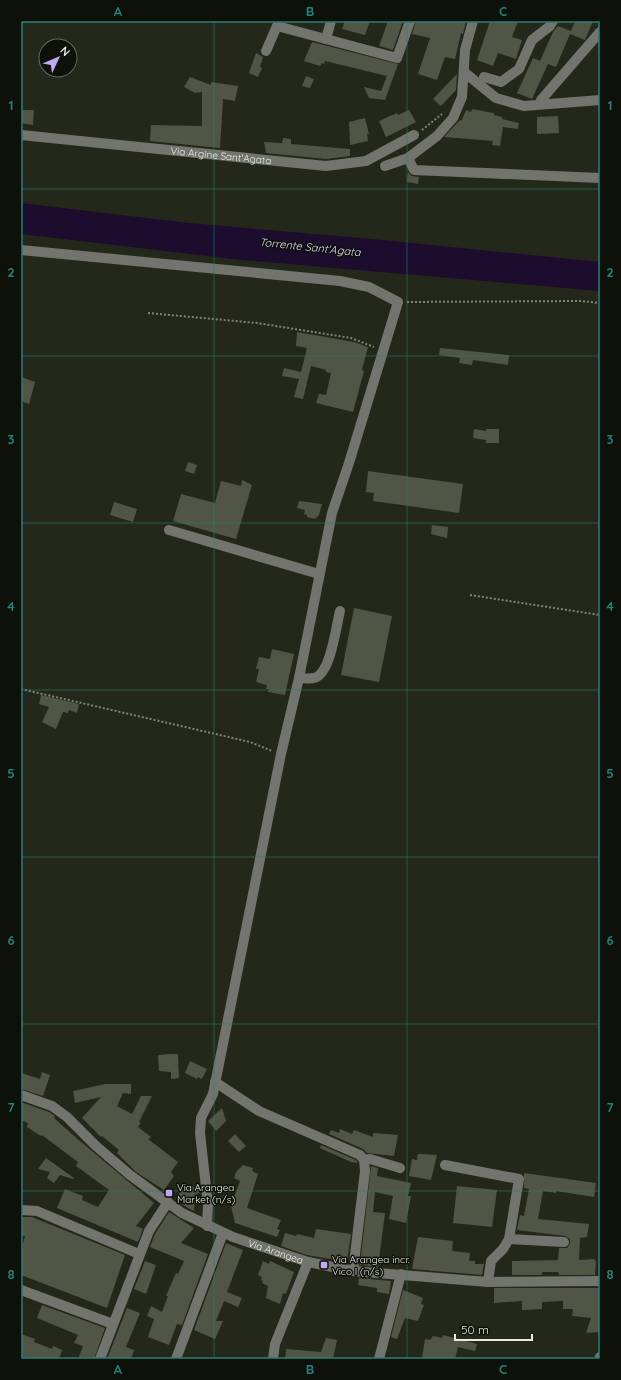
<svg xmlns="http://www.w3.org/2000/svg" width="621" height="1380" font-family="Quicksand,sans-serif">
  <rect width="100%" height="100%" fill="#24281a"/>
  <path fill="#1c0d2f" d="M21,203L189,223L383,240L600,262V291L241,260L21,234Z"/>
  <path fill="#515546" d="M345,21H370L365,35L342,29Z
    M388,21H403L393,50L379,46Z
    M416,21H466L463,34L461,33L455,59L445,57L437,80L418,74L430,38L412,34Z
    M490,21H518L512,37L522,40L516,59L498,53L493,66L477,60Z
    M575,21H593L585,40L570,34L556,67L548,64L532,99L517,93L533,58L540,61L553,32L558,26L571,31Z
    M312,42L398,64L385,100L369,98L364,87L381,91L387,76L325,61L324,64L322,63L320,66L304,61Z
    M256,53L263,57L260,67L262,68L258,77L249,73Z
    M457,74L456,90L441,106L433,99Z
    M306,76L314,79L310,88L302,86Z
    M190,77L211,85V82L238,86L235,101L223,99L220,148L150,141L151,125L202,126V92L195,93L184,87Z
    M472,109L494,113V115L502,117V119L519,123L518,129L503,127L500,146L492,145L493,141L444,137L459,121L462,120L466,110L471,112Z
    M21,110H34L33,125L21,123Z
    M409,110L416,122L386,137L379,121L397,113L398,115Z
    M558,116L559,133L537,134V117Z
    M365,118L369,134H367L368,141L350,145L349,122Z
    M283,138L291,139V144L350,149V156L326,159L266,153L264,142L282,143Z
    M408,172L411,176L419,177L418,184L407,182Z
    M297,332L354,342L368,347L362,370L364,371L353,412L316,403L319,394L326,395L331,373L326,372V370L311,366L303,399L294,397L299,379L282,376L284,368L301,372L307,348L296,346Z
    M440,348L509,355L508,365L473,360L472,365L459,363L460,358L439,355Z
    M21,377L35,382L29,404L21,401Z
    M474,429L486,431V429H499V443H486V440L473,438Z
    M188,462L197,465L194,474L185,471Z
    M368,471L463,484L459,513L373,501L374,493L366,492Z
    M242,480L252,485L236,539L173,521L181,494L215,503L221,481L241,486Z
    M299,501L322,504L319,515L315,519L307,517V515L304,514L305,510L297,508Z
    M114,502L137,509L133,522L110,515Z
    M432,525L448,527L447,538L431,534Z
    M354,608L392,616L379,682L341,675Z
    M272,649L294,654L285,695L268,692L269,689H266L267,685L256,682L259,669H256L259,657L270,659Z
    M41,695L79,704L77,713L69,710L68,713L63,712L56,729L42,722L49,707L39,704Z
    M171,1054H178L179,1078L171,1079V1072L159,1071L158,1055Z
    M190,1061L207,1069L202,1079L198,1077L197,1079L185,1073Z
    M42,1072L50,1075L43,1096L21,1089V1073L40,1079Z
    M105,1084H131V1094L123,1093L117,1106L132,1114L141,1096H152L139,1122L141,1123L138,1127L151,1137L148,1139L178,1162L171,1172L174,1176L164,1190L136,1172L117,1153L119,1150L102,1136L101,1137L82,1118L101,1097L75,1103L73,1091Z
    M21,1102L49,1112L55,1116L54,1118L74,1136L154,1203L136,1226L143,1229L138,1242L57,1208L65,1189L83,1196L82,1200L98,1207L109,1190L76,1166L78,1162L42,1135L41,1136L27,1127L28,1123L21,1120Z
    M222,1108L226,1121L216,1131L208,1121Z
    M340,1129L352,1134L354,1130L373,1137V1133L398,1135L394,1156L367,1153L363,1149L329,1134L331,1130L339,1133Z
    M235,1134L246,1146L239,1152L228,1141Z
    M321,1145L356,1160L358,1163L351,1162L320,1148Z
    M418,1154L437,1155L431,1180L409,1176L412,1159L417,1160Z
    M46,1158L74,1178L73,1179L60,1175L54,1183L47,1178L50,1172L38,1169Z
    M243,1165L253,1168L252,1171L258,1174L247,1208L281,1220L277,1229L280,1230L277,1237L235,1223L231,1206L240,1181L234,1178L236,1172Z
    M371,1166L378,1168L377,1176L411,1183L408,1196H411L406,1223L389,1219L393,1196L375,1192L373,1212L385,1213L378,1267L360,1265Z
    M524,1173L596,1183L594,1197L556,1191V1193L543,1191L538,1219L589,1224L587,1237L580,1238L579,1260L594,1259L596,1261L595,1275H559L558,1272H542V1275H512V1261L558,1260L559,1248H567L570,1243V1239L565,1236L517,1230L520,1215L524,1216L529,1189L524,1188Z
    M186,1184L190,1186L191,1185L200,1192L195,1195L194,1211L181,1204L184,1203L176,1198Z
    M457,1186L497,1190L492,1227L453,1223Z
    M169,1212L194,1228L181,1243L208,1254L182,1325L177,1324L169,1345L148,1337L154,1319L147,1316L151,1306L162,1312L168,1296H166L176,1273L178,1274L184,1261L150,1247L155,1234Z
    M21,1217H32L125,1255L107,1308L21,1275V1251L25,1236L21,1235Z
    M316,1229L351,1234L347,1262L307,1255L281,1246L285,1233L296,1236L297,1234L314,1238Z
    M418,1237L453,1241L452,1251L470,1253L469,1261H475V1264H484L482,1275L412,1269Z
    M226,1243L243,1250L227,1292L242,1298L238,1307L224,1301L216,1321H223L215,1339L194,1330Z
    M145,1261L156,1265L146,1294L134,1289Z
    M263,1261L269,1264L270,1261L294,1272L286,1294L283,1293L280,1304L266,1298L268,1286L262,1283L263,1281L261,1280L262,1277L258,1275Z
    M359,1278L391,1281L389,1294L377,1292V1288L358,1285Z
    M494,1288H600V1332L586,1333L591,1318L572,1316L573,1309H563V1301L542,1302V1309L522,1310V1301L494,1303Z
    M403,1290L423,1298L421,1304L424,1305L418,1321L405,1318L397,1339L391,1337Z
    M42,1305L105,1328L94,1359H78L83,1346L74,1343L78,1335L37,1318Z
    M127,1308L140,1313L126,1347L134,1350L131,1359H107Z
    M21,1334L35,1339L34,1342L52,1349L53,1346L62,1350L59,1359H29L21,1356Z
    M443,1335L477,1344L475,1351L458,1347L455,1359L422,1358L425,1339L430,1340L433,1336L442,1338Z
    M326,1338L337,1340L333,1359H285L286,1349L321,1352Z"/>
  <g fill="none" stroke-linecap="round" stroke-linejoin="round">
    <path stroke="#818479" stroke-width="2" stroke-dasharray="2 2" stroke-linecap="butt" d="M422,130L442,114
      M407,302L581,301L600,303
      M148,313L257,323L351,338L374,347
      M470,595L600,615
      M21,689L250,742L272,751"/>
    <g stroke="#72746d" stroke-width="10">
      <path d="M326,39L331,21"/>
      <path d="M266,51L277,26L397,58L410,21"/>
      <path d="M464,72L496,98L524,106L600,100"/>
      <path d="M484,77L501,82L519,69L532,40L550,26L553,21"/>
      <path d="M541,100L600,32"/>
      <path id="s1" d="M21,135L326,166L366,161L414,135"/>
      <path d="M408,158L414,170L600,178"/>
      <path d="M385,166L408,158L437,136L453,118L462,97L465,50L473,21"/>
      <path d="M21,250L340,281L369,287L398,302L349,463L332,513L299,678L281,754L213,1094L201,1118L200,1133L208,1205L207,1226"/>
      <path d="M169,530L319,574"/>
      <path d="M299,678C303,678 309,679 314,678C331,674 336,626 340,611"/>
      <path d="M215,1082L259,1111L360,1155L364,1160L365,1171L353,1271"/>
      <path id="s2" d="M21,1095L52,1106L67,1117L96,1146L130,1175L182,1213L233,1237L308,1262L353,1271L488,1282L600,1281"/>
      <path d="M364,1160L370,1159L400,1168"/>
      <path d="M445,1165L519,1179L509,1239"/>
      <path d="M21,1210L37,1211L139,1254"/>
      <path d="M488,1282L491,1261L503,1249L509,1239L564,1242"/>
      <path d="M21,1290L113,1324"/>
      <path d="M100,1359L149,1231L168,1202"/>
      <path d="M176,1359L223,1233"/>
      <path d="M273,1359L275,1344L308,1262"/>
      <path d="M379,1359L401,1274"/>
      <path d="M599,1359L600,1357"/>
    </g>
  </g>
  <path fill="none" stroke="#25827a" stroke-width="1" stroke-opacity="0.55" d="M214,21V1359M407,21V1359M21,189H600M21,356H600M21,523H600M21,690H600M21,857H600M21,1024H600M21,1191H600"/>
  <g fill="#c3a7f2" stroke="#0e100a" stroke-width="1.5">
    <rect x="165" y="1189" width="8" height="8" rx="2"/>
    <rect x="320" y="1261" width="8" height="8" rx="2"/>
  </g>
  <g text-anchor="middle" stroke-width="3" stroke-linejoin="round" paint-order="stroke">
    <g font-size="10" fill="#e9ebe2" stroke="#0e100a">
      <text dy="4" stroke="none"><textPath href="#s1" startOffset="201">Via Argine Sant'Agata</textPath></text>
      <text dy="4" stroke="none"><textPath href="#s2" startOffset="303">Via Arangea</textPath></text>
    </g>
    <g font-size="10" fill="#e9ebe2" stroke="#0e100a" text-anchor="start">
      <text x="177" y="1191">Via Arangea<tspan x="177" dy="12">Market (n/s)</tspan></text>
      <text x="332" y="1263">Via Arangea incr.<tspan x="332" dy="12">Vico I (n/s)</tspan></text>
    </g>
    <g font-size="11" font-style="italic" fill="#e4d5fe" stroke="#0e100a">
      <text transform="translate(310 247) rotate(6)" y="4">Torrente Sant'Agata</text>
    </g>
  </g>
  <rect width="621" height="1380" fill="none" stroke="#0e100a" stroke-width="44"/>
  <g transform="translate(58 58) rotate(46)"><circle r="19" fill="#0e100a" stroke="#666860"/>
  <path d="M0-3L7 15L0 10L-7 15Z" fill="#c3a7f2"/>
  <text y="-6" font-size="11" font-weight="bold" text-anchor="middle" fill="#e9ebe2">N</text>
  </g>
  <path d="M455 1334v6h77v-6" fill="none" stroke="#e9ebe2" stroke-width="2"/>
  <text x="461" y="1334" font-size="12" fill="#e9ebe2" stroke="#0e100a" stroke-width="3" paint-order="stroke">50 m</text>
  <rect x="22" y="22" width="577" height="1336" fill="none" stroke="#25827a" stroke-width="1.5"/>
  <g font-size="13" text-anchor="middle" font-weight="bold" fill="#25827a">
    <text x="118" y="16">A</text>
    <text x="310" y="16">B</text>
    <text x="503" y="16">C</text>
    <text x="11" y="110">1</text>
    <text x="610" y="110">1</text>
    <text x="11" y="277">2</text>
    <text x="610" y="277">2</text>
    <text x="11" y="444">3</text>
    <text x="610" y="444">3</text>
    <text x="11" y="611">4</text>
    <text x="610" y="611">4</text>
    <text x="11" y="778">5</text>
    <text x="610" y="778">5</text>
    <text x="11" y="945">6</text>
    <text x="610" y="945">6</text>
    <text x="11" y="1112">7</text>
    <text x="610" y="1112">7</text>
    <text x="11" y="1279">8</text>
    <text x="610" y="1279">8</text>
    <text x="118" y="1374">A</text>
    <text x="310" y="1374">B</text>
    <text x="503" y="1374">C</text>
  </g>
</svg>
